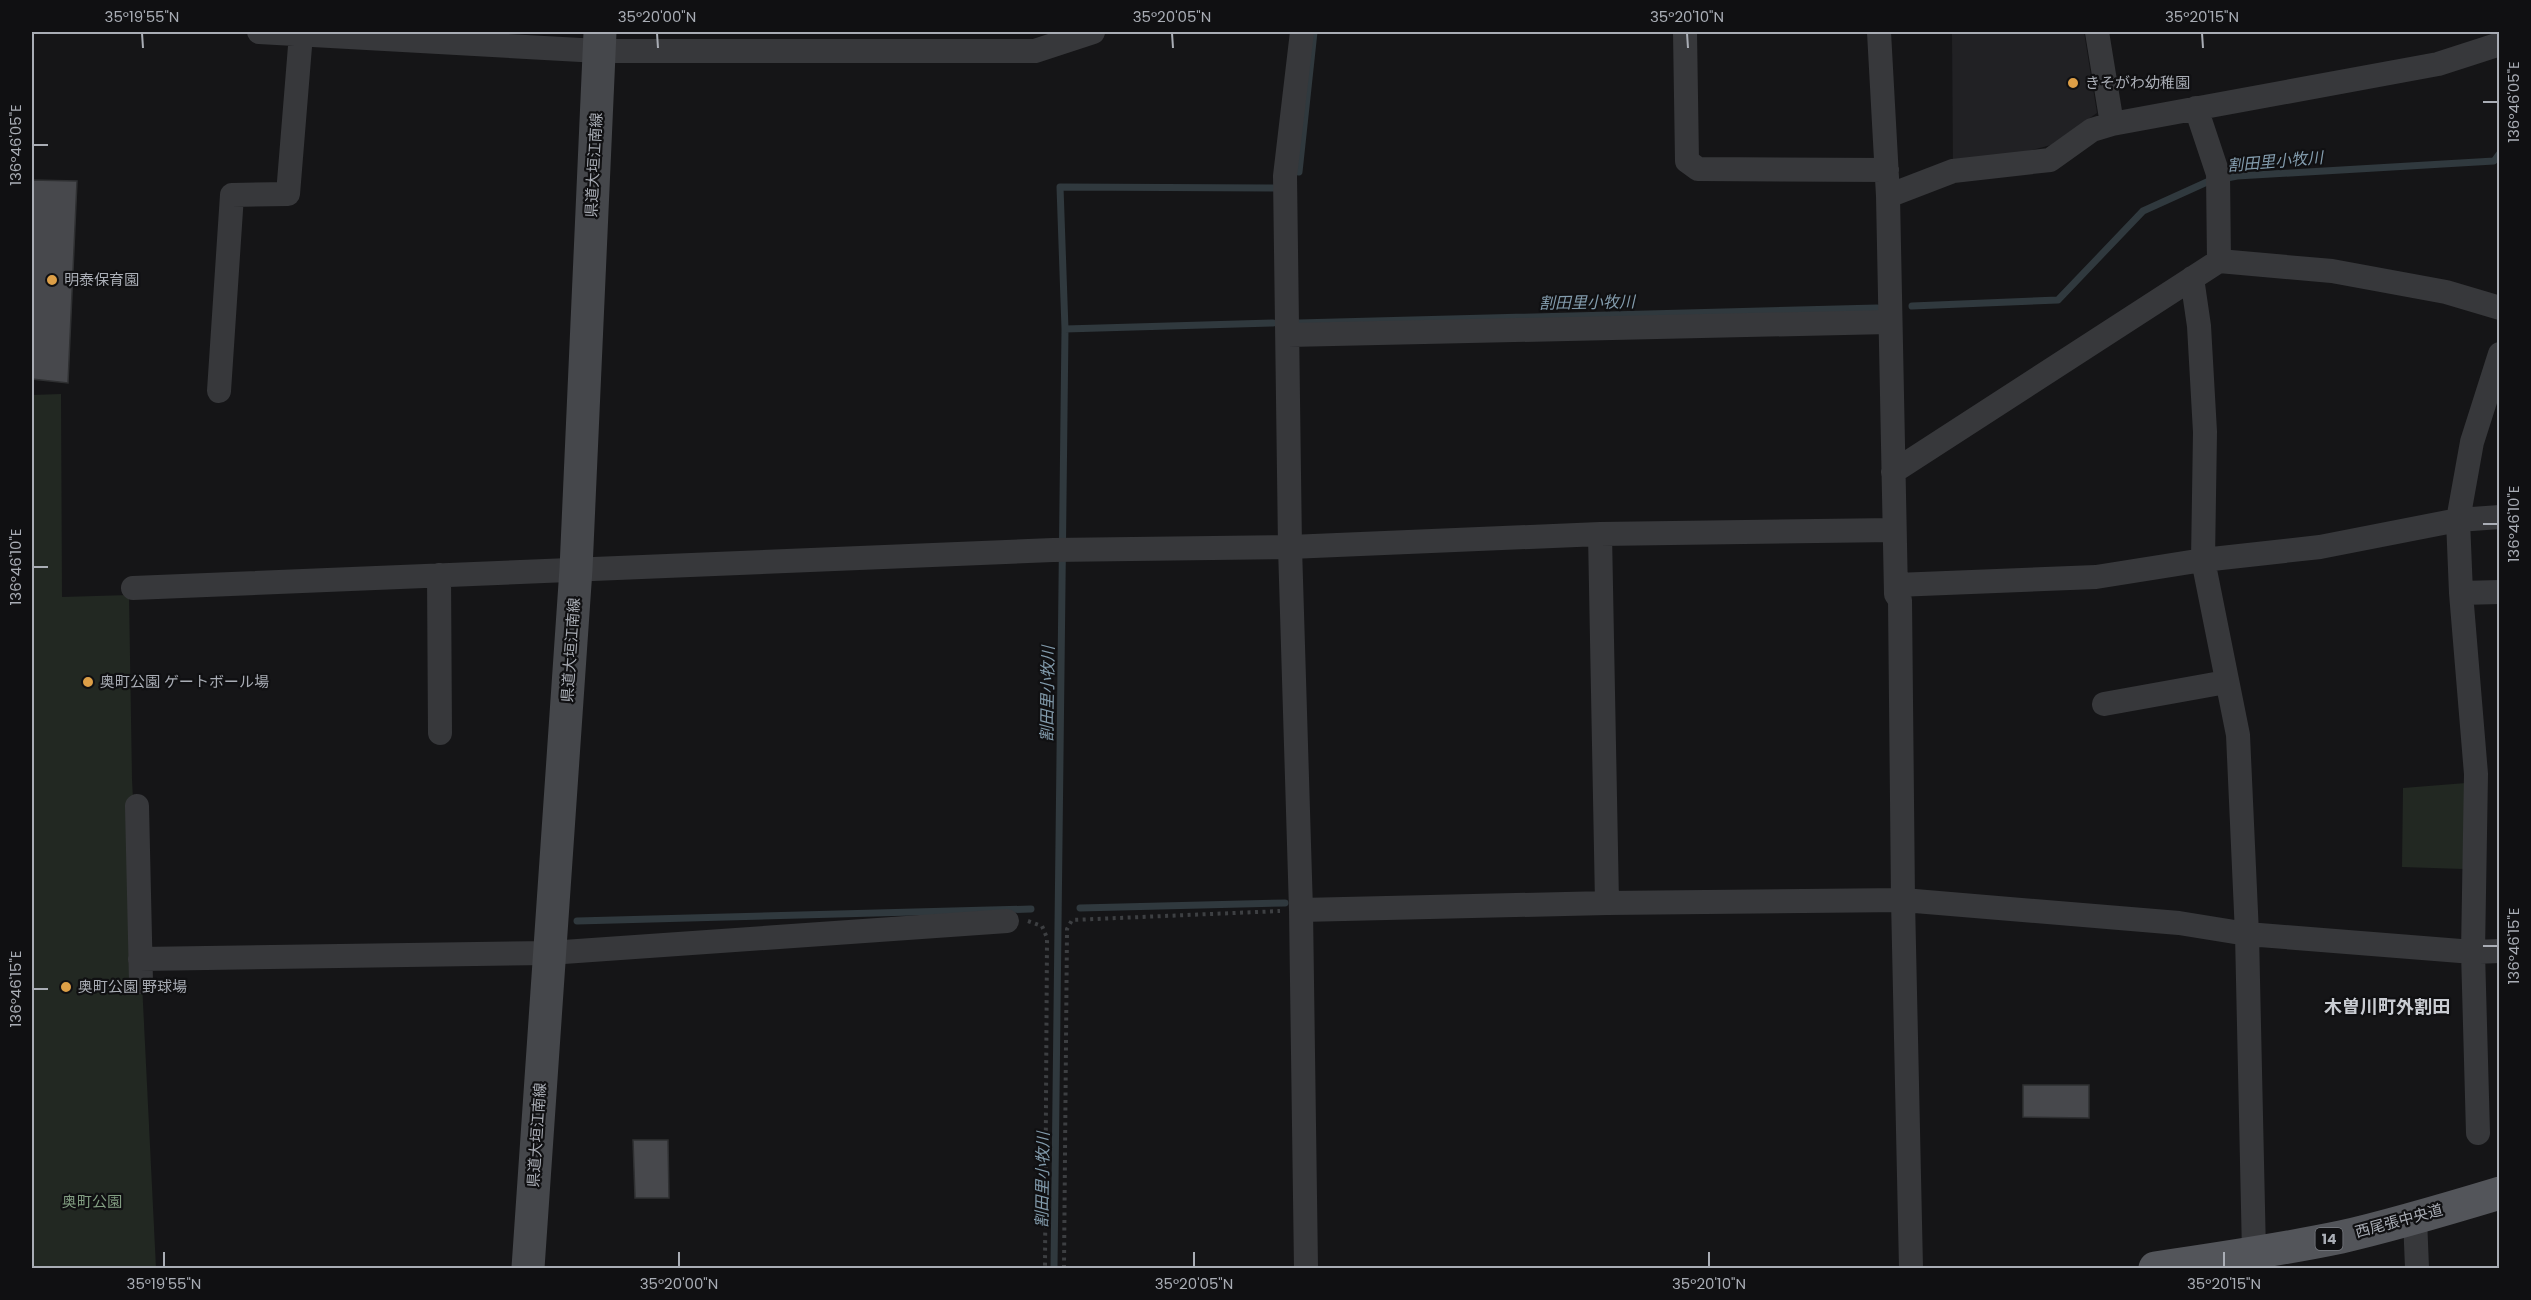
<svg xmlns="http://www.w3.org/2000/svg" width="2531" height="1300" font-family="Poppins,'Noto Sans JP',sans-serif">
  <rect width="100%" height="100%" fill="#151517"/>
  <path fill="#212124" d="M1952,32H2084L2097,113L2051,145L1953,171Z"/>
  <path fill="#222822" d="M61,394L62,597L129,595L132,779L156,1268H32V395Z
    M2466,783L2464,869L2402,867L2403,788Z"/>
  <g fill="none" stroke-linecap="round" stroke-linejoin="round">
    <path stroke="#30393e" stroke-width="7" d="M1299,172L1314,32
      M1912,306L2058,300L2143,211L2207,182L2237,176L2494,161L2500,153
      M1298,323L1877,308
      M1065,329L1060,187L1274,188
      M1080,908L1285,903
      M577,921L1031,909
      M1054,1268L1065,329L1273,323"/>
  </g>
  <path fill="#47484c" stroke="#2f3032" stroke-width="1.5" d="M32,180L77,181L68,383L32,379Z
    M2023,1085H2089V1118L2023,1117Z
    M633,1140H668L669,1198H635Z"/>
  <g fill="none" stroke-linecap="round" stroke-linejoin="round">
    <path stroke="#3d3f42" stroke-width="4" stroke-dasharray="3 4.5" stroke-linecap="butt" d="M1028,921L1042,926L1047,938L1045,1268
      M1064,1268L1067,929L1072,920L1280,911"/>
    <path stroke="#37383b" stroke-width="24" d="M259,32L599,51H1035L1093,32
      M1302,32L1285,176L1290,547L1301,910L1306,1268
      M1685,32L1687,161L1698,169L1887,170
      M1879,32L1888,196L1896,594L1900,600L1903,900L1911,1268
      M2097,32L2112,124
      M2196,108L2218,174L2219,261
      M1888,196L1953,171L2050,160L2092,130L2112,124L2438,64L2500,44
      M2192,278L2199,326L2205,432L2203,560L2238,735L2247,934L2254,1253
      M1288,335L1889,322
      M219,391L232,195L288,194L301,34
      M1893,472L2219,261L2332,271L2446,292L2500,308
      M1600,534L1607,903
      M439,575L440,733
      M1896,585L2096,577L2203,560L2320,547L2458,520L2500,517
      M133,588L1053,550L1290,547L1600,534L1894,530
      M2461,593L2500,592
      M2104,704L2226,682
      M137,806L141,982
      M1301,910L1607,903L1903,900L2179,923L2247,934L2473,952L2500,951
      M140,959L549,953L1007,921
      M2478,1133L2473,952L2476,774L2461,593L2458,520L2472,442L2500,354
      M2415,1218L2417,1268"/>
    <path stroke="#45474b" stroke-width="33" d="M528,1268L576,569L600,32"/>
    <path stroke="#53555a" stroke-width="33" d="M2155,1268C2217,1259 2279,1250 2341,1237C2394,1225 2447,1209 2500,1193"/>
  </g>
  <path fill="none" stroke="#a9adb5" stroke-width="2" d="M142,33L143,48M657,33L658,48M1172,33L1173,48M1687,33L1688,48M2202,33L2203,48M2483,102H2498M33,145H48M2483,524H2498M33,567H48M2483,946H2498M33,989H48M164,1252V1267M679,1252V1267M1194,1252V1267M1709,1252V1267M2224,1252V1267"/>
  <g fill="#dd9f47" stroke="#101012" stroke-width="2">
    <circle cx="2073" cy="83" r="6"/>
    <circle cx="52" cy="280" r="6"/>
    <circle cx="88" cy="682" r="6"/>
    <circle cx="66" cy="987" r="6"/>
  </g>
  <g text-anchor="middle" stroke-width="4.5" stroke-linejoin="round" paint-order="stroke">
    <rect fill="#101012" stroke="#7b7e84" stroke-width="1.5" x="2315.5" y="1228" width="27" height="22" rx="4.5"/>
    <g font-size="14" font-weight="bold" fill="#a9adb5">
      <text x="2329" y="1244">14</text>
    </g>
    <g font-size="15" fill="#a9adb5" stroke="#101012" text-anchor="start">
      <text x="2085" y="88">きそがわ幼稚園</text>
      <text x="64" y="285">明泰保育園</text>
      <text x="100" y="687">奥町公園 ゲートボール場</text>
      <text x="78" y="992">奥町公園 野球場</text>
    </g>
    <g font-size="15" fill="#a9adb5" stroke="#101012">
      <text transform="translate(594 165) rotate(-87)" y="5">県道大垣江南線</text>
      <text transform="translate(571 650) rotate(-86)" y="5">県道大垣江南線</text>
      <text transform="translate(537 1135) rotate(-86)" y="5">県道大垣江南線</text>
      <text transform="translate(2399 1221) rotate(-15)" y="5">西尾張中央道</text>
    </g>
    <g font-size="15" fill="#829e82" stroke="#101012">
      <text x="92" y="1207">奥町公園</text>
    </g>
    <g font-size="16" font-style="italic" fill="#839cad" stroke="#101012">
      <text transform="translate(2275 161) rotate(-5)" y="6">割田里小牧川</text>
      <text transform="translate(1587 302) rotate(-1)" y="6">割田里小牧川</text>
      <text transform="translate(1047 694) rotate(-89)" y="6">割田里小牧川</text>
      <text transform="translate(1042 1180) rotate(-89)" y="6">割田里小牧川</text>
    </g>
    <g font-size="18" font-weight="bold" fill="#c9ccd2" stroke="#101012">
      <text x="2387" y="1013">木曽川町外割田</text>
    </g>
  </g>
  <rect width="2531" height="1300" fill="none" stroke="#101012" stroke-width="66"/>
  <rect x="33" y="33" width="2465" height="1234" fill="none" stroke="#a9adb5" stroke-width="2"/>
  <g font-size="15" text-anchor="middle" fill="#a9adb5">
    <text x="142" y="22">35°19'55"N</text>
    <text x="657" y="22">35°20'00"N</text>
    <text x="1172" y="22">35°20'05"N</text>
    <text x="1687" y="22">35°20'10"N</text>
    <text x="2202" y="22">35°20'15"N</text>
    <text transform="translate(2514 102) rotate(-90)" y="5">136°46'05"E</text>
    <text transform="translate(16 145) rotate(-90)" y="5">136°46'05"E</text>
    <text transform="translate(2514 524) rotate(-90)" y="5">136°46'10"E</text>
    <text transform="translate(16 567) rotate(-90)" y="5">136°46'10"E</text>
    <text transform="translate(2514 946) rotate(-90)" y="5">136°46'15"E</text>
    <text transform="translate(16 989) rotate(-90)" y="5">136°46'15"E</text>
    <text x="164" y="1289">35°19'55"N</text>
    <text x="679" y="1289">35°20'00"N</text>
    <text x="1194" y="1289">35°20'05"N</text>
    <text x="1709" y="1289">35°20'10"N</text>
    <text x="2224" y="1289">35°20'15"N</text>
  </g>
</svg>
